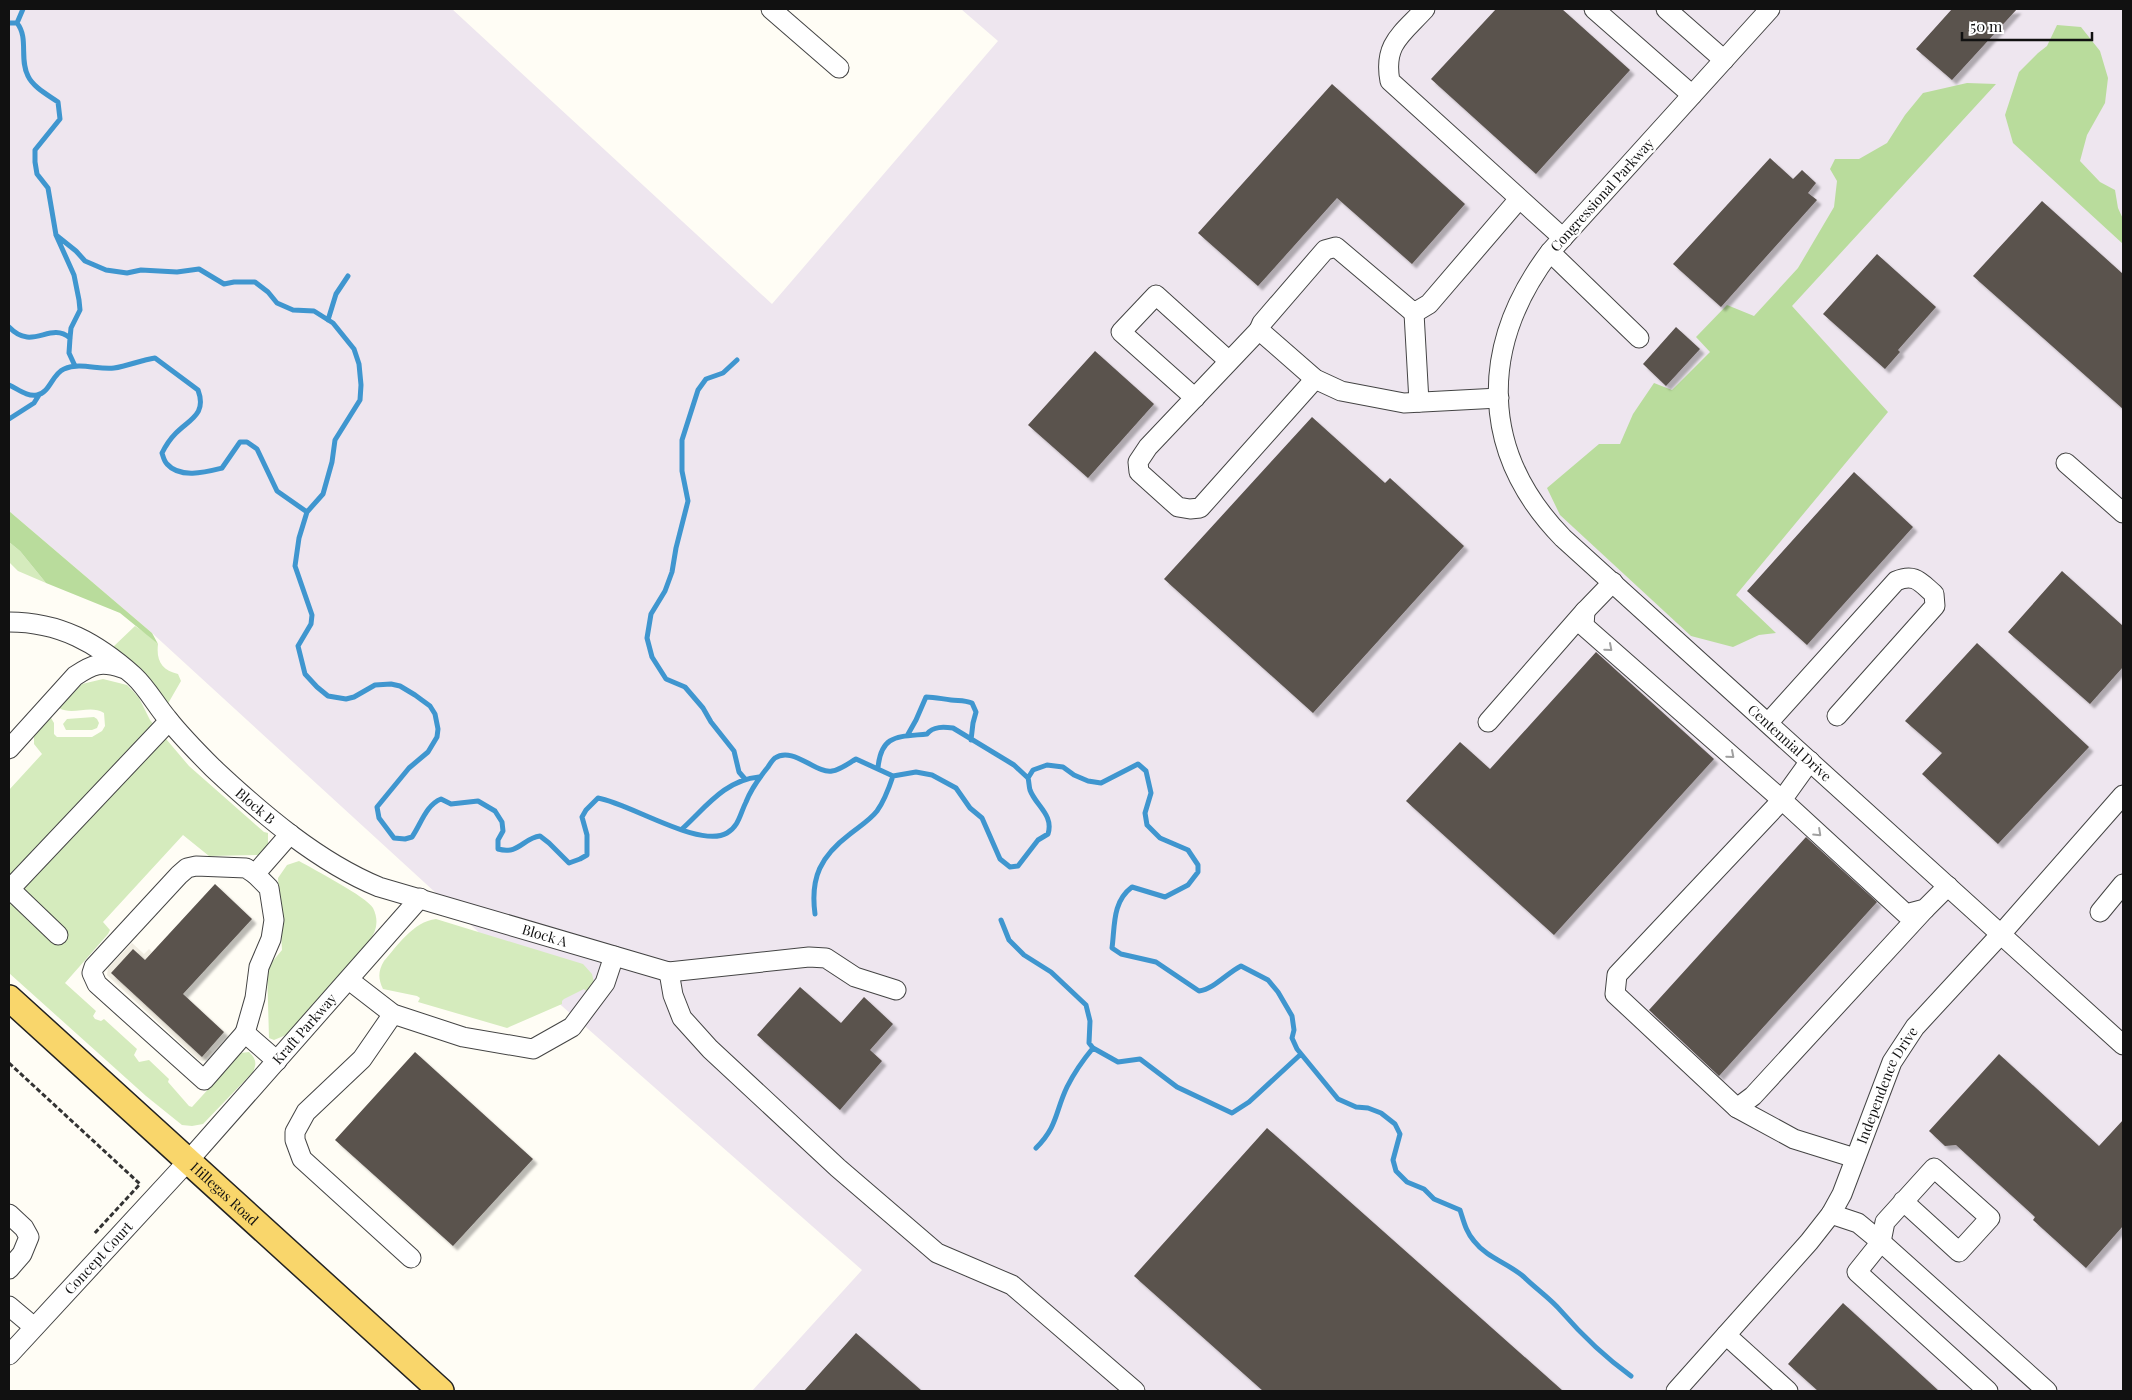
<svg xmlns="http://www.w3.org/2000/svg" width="2132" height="1400" font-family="'Playfair Display',serif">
  <defs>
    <filter id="shadow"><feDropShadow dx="4.5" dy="4.5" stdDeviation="1" flood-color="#0004"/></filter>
  </defs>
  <rect width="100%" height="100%" fill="#fffdf5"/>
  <path fill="#eee6ef" d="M9,9H452L772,304L998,41L961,9H2123V1391H752L862,1270L496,948L152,633L9,511Z"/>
  <path fill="#d5ebbd" d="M9,542L20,551L46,583L18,571L9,562Z
    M135,626L147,634L158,644C156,661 162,670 178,674L181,681L166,707C151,678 139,665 113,647Z
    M103,679L127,685L133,691L139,698L150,720L189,766L264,832L268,833V846L260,855L209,856L183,835L103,922L110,930L108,934L65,983L96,1011L93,1016L95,1019L101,1021L104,1019L137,1049L134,1055L139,1062L149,1060L169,1079L168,1082L189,1106L192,1107L241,1053L249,1052C256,1059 257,1063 253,1072L203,1124L192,1126L182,1125L146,1096L9,973V790L42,754L34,744V736L51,718L54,723V734L57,737H92L102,731L105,726L104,713C90,704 73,716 59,708L82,684Z
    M94,717L97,719L99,723L97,728L92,730H66L63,724L67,719Z
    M299,861C313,869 367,897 373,908C379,920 377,931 369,941L286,1035L274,1040L269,1038L267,968L282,950L278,878L287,865Z
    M436,919L583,964L592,974L595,987L588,993L584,989L564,999L562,1001V1004L507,1028L418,1002L420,998L417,996L383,989C378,979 378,971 384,961C398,945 413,922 436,919Z"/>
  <path fill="#b9dc9c" d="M2057,25L2081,27L2100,51L2108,78L2105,103L2087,135L2080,161L2100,182L2115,190L2118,208L2123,219V244L2013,143L2005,115L2019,72L2038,53L2047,46Z
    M1967,83L1996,84L1792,306L1888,412L1736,595L1776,633L1759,635L1733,647L1691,636L1560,515L1547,488L1599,444H1620L1633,414L1654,383L1672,390L1710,352L1696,337L1727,305L1754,316L1798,268L1834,207L1837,181L1830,169L1835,159H1859L1887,143L1905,115L1923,93Z
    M9,511L152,633L158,644L120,613L46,583L20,551L9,542Z"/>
  <path fill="#f1ede2" d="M132,943L144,954L149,949L152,952L145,960L133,949L202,1057L209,1049L212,1052L203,1061L199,1060L107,975L108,968Z"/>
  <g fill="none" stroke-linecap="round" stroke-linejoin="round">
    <path stroke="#3f96cf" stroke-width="5" d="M9,23H17C29,38 19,59 28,76C33,87 48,95 58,102L60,119L35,150V162L37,174L48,188L56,235L74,275L79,300L80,310L71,328L70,338L69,353L75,366
      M17,23L23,9
      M56,235L76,251L85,261L106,270L127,273L141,270L177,272L199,269L224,284L234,282H255L268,292L277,303L293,310L314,311L333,323L354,349L359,364L361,385L360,400L335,440L332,462L323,494L307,512
      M328,320L336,294L348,276
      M9,327C33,352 49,321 70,338
      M737,360L723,373L706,379L698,390L682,440V471L688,501L676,548L672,572L665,591L651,614L647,638L652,657L666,679L685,687L703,708L711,722L734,751L739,772L745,779
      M9,385C18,389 27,397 37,395C50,393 52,374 64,369C80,362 98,370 114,368C128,366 141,360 155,358L198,390C207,414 190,419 176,433C170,439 166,445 162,453C163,456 164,461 167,464C180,479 206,472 222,468L240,442H247L257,449L277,491L307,512L299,538L295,566L312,615L311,624L298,646L305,674L317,687L328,696L346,699L354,697L375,685L391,684L400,686L415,695L430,706L435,714L438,729L437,737L428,752L409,768L377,807L379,818L394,838L405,839L412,837C421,824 426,805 441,799L451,804L478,801L495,811L502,822L503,831L498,840V849C519,855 523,838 540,836L549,843L569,863L580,859L587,855V835L582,817L586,810L598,798C629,803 700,849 727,833C739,826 740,814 746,802C751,789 759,778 768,767C770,764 773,759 775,758C793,746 816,774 832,771C840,770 849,763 856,759L893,776L916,772L932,775L956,788L970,808L982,818L1000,859L1010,867L1018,866L1038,840L1048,834C1054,815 1036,806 1030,790C1029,787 1029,781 1028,778L1033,770L1047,765L1063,767L1074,775L1088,781L1101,783L1138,764L1146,771L1151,793L1145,813L1147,825L1160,838L1188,850L1198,865V872L1188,885L1165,897L1132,887C1112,902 1115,926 1112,948L1121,954L1156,962L1199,991C1214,989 1227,973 1241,966L1268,980L1278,992L1292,1016L1294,1030L1292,1038L1297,1049L1338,1099L1356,1107L1368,1108L1381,1113L1395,1124L1400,1134L1393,1160L1396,1171L1407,1182L1424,1189L1434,1199L1460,1210C1464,1222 1466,1232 1474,1241C1487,1258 1508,1263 1524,1277C1535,1288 1551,1299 1561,1311C1581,1334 1606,1358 1631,1376
      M9,419L34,403L39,395
      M907,736L916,720L926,697C935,697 942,699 951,700C959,701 964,700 972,703L976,712L973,723L971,740
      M878,768C881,734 898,737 927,734C933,726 944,727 953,728L1014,765L1028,778
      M682,829C706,807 725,780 759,777
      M815,914C810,877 821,856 850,834C860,826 870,820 877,811C885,800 889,788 893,776
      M1001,920L1009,940L1024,955L1051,972L1086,1005L1090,1021L1089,1043L1093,1048L1118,1062L1140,1059L1177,1087L1232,1113L1249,1102L1301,1054
      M1036,1148C1058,1126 1055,1112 1067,1087C1074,1073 1083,1060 1093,1048"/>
  </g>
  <path fill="#5a524d" filter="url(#shadow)" d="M1496,9H1562L1630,70L1536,174L1431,79Z
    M1952,9H2017L1952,80L1916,49Z
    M1332,84L1465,204L1412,264L1337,198L1258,286L1198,233Z
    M1770,158L1793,179L1802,170L1816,183L1808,193L1817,200L1721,307L1673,264Z
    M2042,201L2123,274V409L1973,276Z
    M1877,254L1936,307L1898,350L1900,352L1885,369L1823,314Z
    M1676,327L1700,349L1666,386L1643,364Z
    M1095,351L1154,404L1088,478L1028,425Z
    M1312,417L1385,483L1390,478L1464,546L1313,713L1164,579Z
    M1854,472L1913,527L1807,645L1747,591Z
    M2062,571L2123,626V667L2090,704L2008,632Z
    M1977,643L2089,747L1998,844L1922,774L1942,753L1905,721Z
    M1596,652L1714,759L1554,935L1406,801L1460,742L1490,769Z
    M1806,837L1877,902L1719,1076L1649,1010Z
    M215,884L252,919L183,994L224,1032L202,1057L111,973L133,949L145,960Z
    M800,987L841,1023L864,997L893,1024L870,1050L882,1061L840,1110L757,1035Z
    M415,1052L533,1159L453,1246L335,1140Z
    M1999,1054L2099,1146L2123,1120V1226L2086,1268L2033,1220L2035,1217L1956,1145L1945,1146L1929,1131Z
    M1267,1128L1563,1391H1263L1134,1276Z
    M1843,1303L1939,1391H1818L1788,1364Z
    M856,1333L922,1391H804Z"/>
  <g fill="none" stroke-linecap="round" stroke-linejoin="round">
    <defs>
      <g id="minor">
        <path d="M771,9L839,68"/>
        <path d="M1425,9C1402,34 1383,44 1390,81L1563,238"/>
        <path d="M1594,9L1692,95"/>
        <path d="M1666,9L1724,60"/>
        <path id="s1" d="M1770,9L1550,252C1479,346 1479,452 1563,538L2123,1045"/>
        <path d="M1550,252L1639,338"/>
        <path d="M1414,313L1419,402"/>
        <path d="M1259,330L1148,447L1138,462L1139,472L1178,507L1190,509L1200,508L1315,379"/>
        <path d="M1195,398L1121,332L1156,295L1229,361"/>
        <path d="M1499,398L1404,403L1341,391L1315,379L1259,330L1262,323L1325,250L1336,247L1414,313L1429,304L1519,199"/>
        <path d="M2066,463L2123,513"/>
        <path d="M1585,611L1584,626L1782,800L1906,914L1925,909L1948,886"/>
        <path id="s2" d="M9,622C60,622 97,643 134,676C147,688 156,705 167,718C181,736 197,752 213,768C261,813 318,862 379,887L669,972L809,957L826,958L855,977L896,990"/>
        <path d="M1488,722L1585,611L1613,582"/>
        <path d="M1768,723L1896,581C1915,573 1920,582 1934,594L1935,606L1837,716"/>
        <path d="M9,749L75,676C93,664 101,661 122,668"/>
        <path d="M1810,761L1782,800L1617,975L1615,994L1737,1108L1794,1139L1855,1158"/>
        <path d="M2100,912L2123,884"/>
        <path d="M58,935L10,889L169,721"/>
        <path d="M669,972L673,995L682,1018L710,1049L838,1168L937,1253L1012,1285L1135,1391"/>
        <path d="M349,980L393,1014L463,1037L533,1049L572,1027L605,983L614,956"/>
        <path d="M393,1014L362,1059L306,1112L295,1132V1140L302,1159L411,1258"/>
        <path d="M245,1033L255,998L259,967L271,939L274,920L269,888L255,874"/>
        <path d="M277,1061L245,1033L204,1080L97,984L92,973L94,967L179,875L187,868L196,866L246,868L255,874L290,834"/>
        <path d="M1737,1108L1753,1096L1925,909"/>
        <path d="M1903,1201L1959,1252L1990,1218L1934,1168L1885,1222L1881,1242L1857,1272L1988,1391"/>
        <path d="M9,1214L24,1228L29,1237L22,1254L9,1269"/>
        <path d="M1831,1214L1858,1223L1881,1242L2047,1391"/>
        <path d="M9,1306L34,1327"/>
        <path d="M1726,1335L1788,1391"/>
        <path id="s3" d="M9,1355L189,1160L420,898"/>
        <path id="s4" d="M1676,1391L1809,1242L1831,1214L1842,1194L1892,1062L1915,1027L2001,934L2123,795"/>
      </g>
      <g id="major">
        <path id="s5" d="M9,998L441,1391"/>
      </g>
    </defs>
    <use href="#minor" stroke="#444" stroke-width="21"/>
    <use href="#major" stroke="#222" stroke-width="28"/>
    <path stroke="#333" stroke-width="3" stroke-dasharray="5 2.5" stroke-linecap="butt" d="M9,1063L140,1184L94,1234"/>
    <use href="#minor" stroke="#fff" stroke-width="19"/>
    <use href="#major" stroke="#f9d66b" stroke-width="25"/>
  </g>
  <defs><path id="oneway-chevron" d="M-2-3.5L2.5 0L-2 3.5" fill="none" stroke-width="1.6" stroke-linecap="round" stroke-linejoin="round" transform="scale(1.25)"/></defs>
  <g stroke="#a0a0a0">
    <use href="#oneway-chevron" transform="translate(1609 648) rotate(41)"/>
    <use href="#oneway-chevron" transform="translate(1731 755) rotate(41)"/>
    <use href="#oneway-chevron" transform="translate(1818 833) rotate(43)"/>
  </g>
  <g text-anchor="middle" stroke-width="5" stroke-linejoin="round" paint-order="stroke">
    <g font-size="14" fill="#111" stroke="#fff">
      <text transform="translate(1602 195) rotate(-48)" y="5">Congressional Parkway</text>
      <text dy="5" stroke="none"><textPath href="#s1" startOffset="949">Centennial Drive</textPath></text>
      <text dy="5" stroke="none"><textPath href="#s2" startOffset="318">Block B</textPath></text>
      <text dy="5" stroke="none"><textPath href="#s2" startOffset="639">Block A</textPath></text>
      <text dy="5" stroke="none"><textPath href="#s3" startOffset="440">Kraft Parkway</textPath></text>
      <text dy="5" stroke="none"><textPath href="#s4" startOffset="376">Independence Drive</textPath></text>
      <text dy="5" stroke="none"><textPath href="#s5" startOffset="291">Hillegas Road</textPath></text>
      <text dy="5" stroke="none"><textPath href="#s3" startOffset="132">Concept Court</textPath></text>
    </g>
  </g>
  <rect width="2132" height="1400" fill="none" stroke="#111111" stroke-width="20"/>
  <path d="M1962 32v8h130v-8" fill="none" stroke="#111111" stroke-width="2.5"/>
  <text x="1970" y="32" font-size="15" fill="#111111" stroke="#ffffff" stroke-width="4" paint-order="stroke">50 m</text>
</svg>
